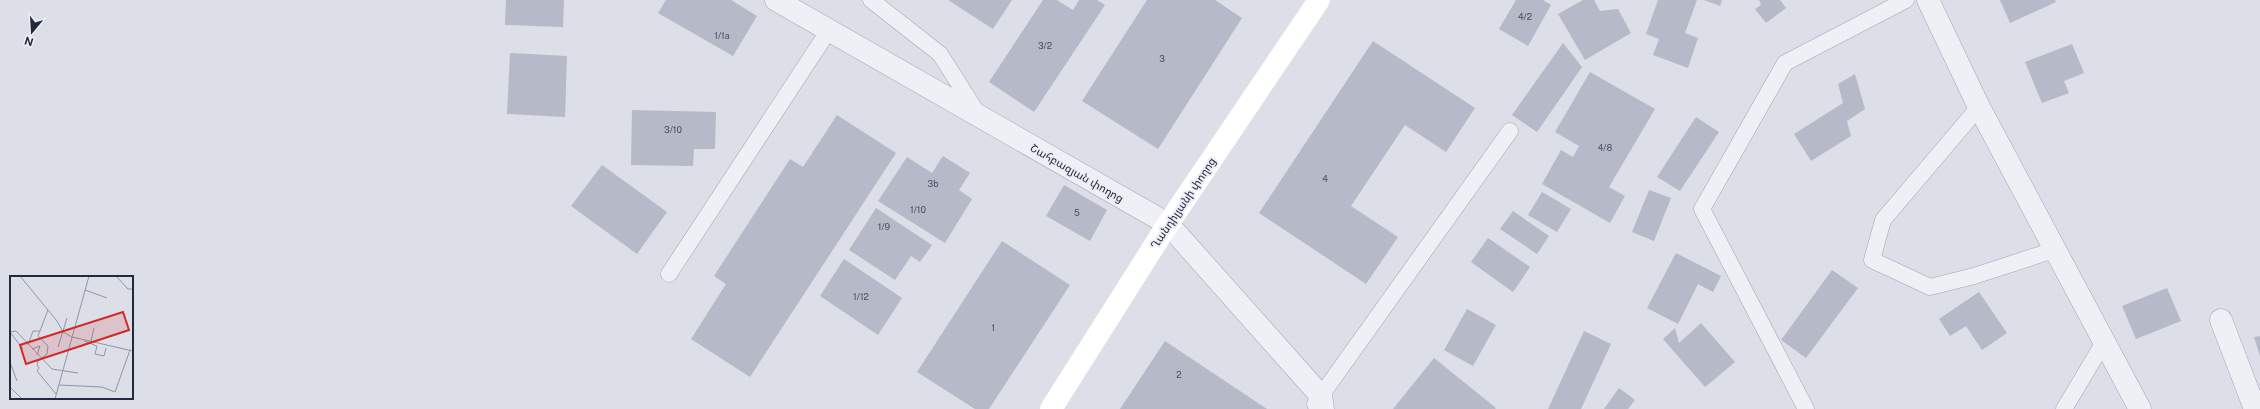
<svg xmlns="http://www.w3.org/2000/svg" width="2260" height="409" font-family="'Public Sans','Noto Sans Armenian',sans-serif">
  <rect width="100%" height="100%" fill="#dcdee8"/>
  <path fill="#b6b9c8" d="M506,0H564L563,27L505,25Z
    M666,0H731L757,16L733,56L658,13Z
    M948,0H1012L993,29Z
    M1043,0H1057L1073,10L1079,0H1097L1105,5L1034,112L989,82Z
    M1147,0H1215L1242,18L1158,149L1082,101Z
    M1516,0H1543L1551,5L1528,46L1499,29Z
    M1583,0H1594L1600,11L1618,9L1631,33L1585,60L1558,14Z
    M1658,0H1697L1685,33L1698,38L1688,68L1653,55L1659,39L1646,34Z
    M1704,0H1722L1720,6Z
    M1759,0H1780L1786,8L1766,23L1755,9L1761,5Z
    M2000,0H2055L2056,2L2010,23Z
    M1373,41L1475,108L1446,152L1405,125L1351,206L1398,237L1366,284L1259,213Z
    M1563,43L1582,67L1537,132L1512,115Z
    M2072,44L2084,73L2064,81L2069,93L2042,103L2025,62Z
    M510,53L567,56L565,117L507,114Z
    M1590,72L1655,109L1609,187L1625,196L1610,223L1542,184L1561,150L1573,157L1579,146L1555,132Z
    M1855,74L1865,109L1847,121L1851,136L1811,161L1794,134L1843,103L1838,84Z
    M632,110L716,112L715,149H694L693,166L631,165Z
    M837,115L896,153L750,377L691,339L726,284L714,276L790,159L803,167Z
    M1696,117L1719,132L1680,191L1657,177Z
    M943,156L970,173L959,190L972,199L945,243L878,201L907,157L932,173Z
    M602,165L667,212L637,254L571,206Z
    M1064,185L1107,210L1090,241L1046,216Z
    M1649,190L1671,198L1654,241L1632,232Z
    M1542,192L1571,209L1557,232L1528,215Z
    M876,208L932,245L920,262L911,256L895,280L849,250Z
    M1513,211L1549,236L1537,254L1500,229Z
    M1488,238L1530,267L1513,292L1471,262Z
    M1002,241L1070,285L989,409H975L917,372Z
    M1676,253L1721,276L1713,292L1698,284L1678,324L1647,308Z
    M844,259L902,298L878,335L820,296Z
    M1832,270L1858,288L1806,358L1781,340Z
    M2167,288L2181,321L2136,339L2122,306Z
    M1979,292L2007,333L1982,350L1966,326L1950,336L1939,319Z
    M1467,309L1496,325L1473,366L1444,350Z
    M1701,323L1735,362L1705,387L1663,339L1675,328L1679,343Z
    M1584,331L1611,344L1581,409H1548Z
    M2260,336V356L2254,337Z
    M1165,341L1267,409H1120Z
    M1434,358L1496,408L1495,409H1393Z
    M1619,388L1635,400L1628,409H1604Z"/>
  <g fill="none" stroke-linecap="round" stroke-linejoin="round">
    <defs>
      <path id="lane" d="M871,0L940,54L978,114
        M1979,107L1883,220L1872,260L1930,287L1974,276L2054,250
        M669,274L829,30
        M1315,404L1510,131
        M1806,409L1702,209L1785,63L1906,0
        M2064,409L2104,342"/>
      <path id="street" d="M776,0L1168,224L1321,396L1323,409
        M1928,0L1979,107L2140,409
        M2221,320L2255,409"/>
    </defs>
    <use href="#lane" stroke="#a1a4b2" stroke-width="17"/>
    <use href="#street" stroke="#a1a4b2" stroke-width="23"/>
    <use href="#lane" stroke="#eff0f6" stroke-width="16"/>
    <use href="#street" stroke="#eff0f6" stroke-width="22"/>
    <path stroke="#fff" stroke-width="22" d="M1051,409L1168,224L1319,0"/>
  </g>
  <g text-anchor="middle" stroke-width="4" stroke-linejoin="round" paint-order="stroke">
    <g font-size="9" fill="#494d61">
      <text x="1525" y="20">4/2</text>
      <text x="722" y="39">1/1a</text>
      <text x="1045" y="49">3/2</text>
      <text x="1162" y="62">3</text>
      <text x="673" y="133">3/10</text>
      <text x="1605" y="151">4/8</text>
      <text x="1325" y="182">4</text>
      <text x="933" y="187">3b</text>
      <text x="918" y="213">1/10</text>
      <text x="1077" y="216">5</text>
      <text x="884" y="230">1/9</text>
      <text x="861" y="300">1/12</text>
      <text x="993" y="331">1</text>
      <text x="1179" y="378">2</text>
    </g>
    <g font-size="11" fill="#25293f" stroke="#eceef5">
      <text transform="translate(1077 173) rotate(30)" y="4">Շահբազյան փողոց</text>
      <text transform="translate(1183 203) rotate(-56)" y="4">Ղանդիլյանի փողոց</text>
    </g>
  </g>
  <g transform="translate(10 276)">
    <rect width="123" height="123" fill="#dcdee8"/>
    <path fill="none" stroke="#9396a4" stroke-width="1" d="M10,0L47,45L53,56L62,61L123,75M106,0L118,13H123M75,14L97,22M38,34L28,60L38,70L37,78L28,85L27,89L29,92L27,95L46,118M0,56L6,55L42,93L68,97M0,56L13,73M74,65L87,70L85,78L94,80L96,72M81,65L84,52M18,69L23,55H30M48,71L57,42M22,73L30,70L27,79M0,86L7,105M49,109L92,111L105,116L120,74M0,111L12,123M45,123L79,0"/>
    <path fill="#d62828" fill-opacity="0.15" stroke="#d62828" stroke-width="2" d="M113,36L119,54L16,88L10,69Z"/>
    <rect width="123" height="123" fill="none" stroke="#25293f" stroke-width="2"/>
  </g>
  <g transform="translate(32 32) rotate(198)" stroke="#eceef5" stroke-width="3" paint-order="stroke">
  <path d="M0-3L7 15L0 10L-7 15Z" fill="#25293f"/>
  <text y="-6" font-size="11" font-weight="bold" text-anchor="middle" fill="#25293f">N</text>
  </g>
</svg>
